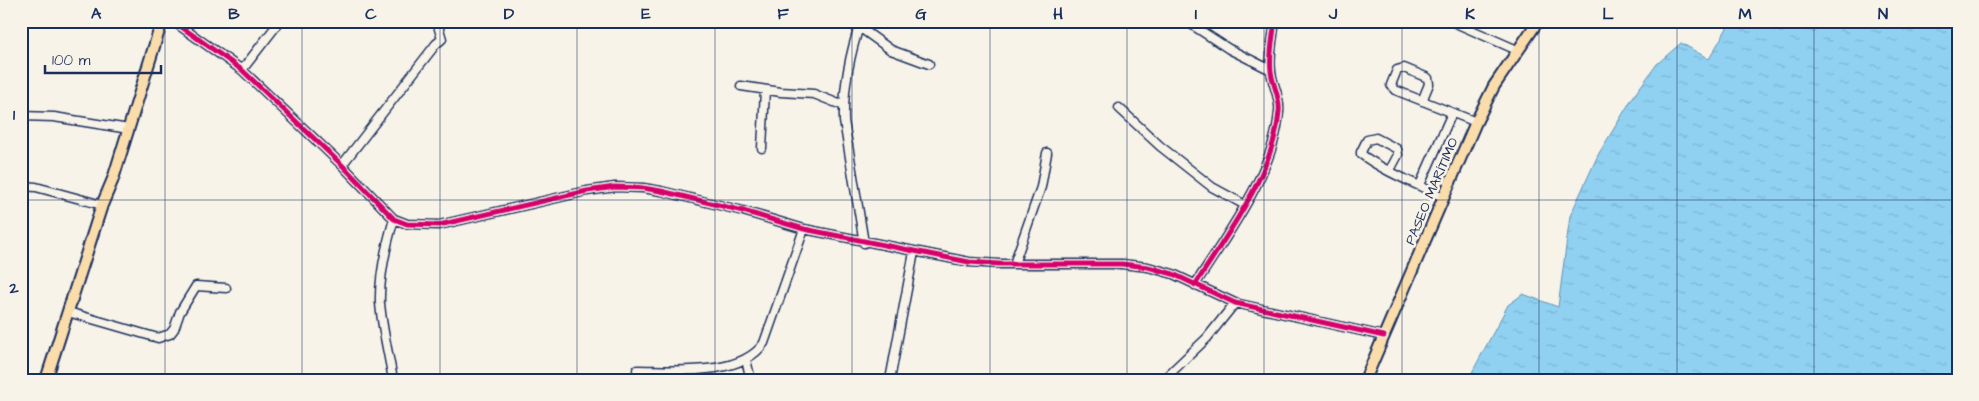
<svg xmlns="http://www.w3.org/2000/svg" width="1979" height="401" font-family="'Architects Daughter',sans-serif">
  <defs>
    <pattern id="water-ripples" width="26" height="14" patternUnits="userSpaceOnUse" patternTransform="scale(1.25)"><rect width="26" height="14" fill="#90d1f1"/><path d="M2 4q2-2 4 0t4 0M15 11q2-2 4 0t4 0" fill="none" stroke="#7cb4d1"/></pattern>
  </defs>
  <rect width="100%" height="100%" fill="#f7f3e8"/>
  <filter id="ink" filterUnits="userSpaceOnUse"><feTurbulence type="fractalNoise" baseFrequency=".02" numOctaves="2"/><feDisplacementMap in="SourceGraphic" scale="10" xChannelSelector="R" yChannelSelector="G"/><feConvolveMatrix kernelMatrix="1 2 1 2 8 2 1 2 1" color-interpolation-filters="sRGB"/></filter>
  <g filter="url(#ink)">
    <path fill="url(#water-ripples)" stroke="#6190b6" d="M1731,21H1958V380H1468L1508,305L1523,294L1558,307L1570,216L1598,155L1633,97L1657,64L1681,43L1709,59Z"/>
    <g fill="none" stroke-linecap="round" stroke-linejoin="round">
      <defs>
        <path id="minor" d="M173,21L242,70L342,165L394,219L407,224L439,225L587,191L615,187L643,188L661,191L743,211L804,229L969,262L999,264H1122L1148,267L1173,274L1235,303L1384,336
          M851,21L891,50L929,64
          M861,21C850,52 843,89 844,121L864,243
          M1186,21L1229,49L1271,70
          M1451,21L1517,50
          M242,70L280,21
          M741,86L781,92L814,94L844,106
          M1422,101L1429,84L1428,78L1404,68L1397,70L1391,85L1395,90L1476,122
          M1119,108L1160,146L1212,187L1245,205
          M21,116L54,117L129,129
          M762,148L765,90
          M342,165L436,44L442,39L439,29
          M1390,170L1398,155L1397,149L1376,138L1367,140L1361,152V154C1381,170 1419,185 1443,197
          M1420,185L1452,113
          M21,186L36,187L102,205
          M1014,264L1041,187L1047,153
          M1195,285C1227,234 1274,173 1279,112C1281,98 1272,84 1271,71C1269,55 1273,37 1275,21
          M68,312L158,338L170,334L174,329L180,312L196,286L226,288
          M746,360L751,380
          M637,370C674,370 741,377 764,343L804,229
          M393,380C389,355 382,329 380,303C379,275 386,246 394,219
          M890,380L914,252
          M1163,380L1207,338L1235,303"/>
        <path id="major" d="M46,380L102,205L113,179L162,21
          M1365,380L1476,122L1494,86L1538,21"/>
      </defs>
      <use href="#minor" stroke="#1b2f5e" stroke-width="11"/>
      <use href="#major" stroke="#1b2f5e" stroke-width="14"/>
      <use href="#minor" stroke="#f7f3e8" stroke-width="8"/>
      <use href="#major" stroke="#faddab" stroke-width="10"/>
      <defs>
        <path id="cycleway" d="M173,21L242,70L342,165L394,219L407,224L439,225L587,191L615,187L643,188L661,191L743,211L804,229L969,262L999,264H1122L1148,267L1173,274L1235,303L1384,336
          M1195,285C1227,234 1274,173 1279,112C1281,98 1272,84 1271,71C1269,55 1273,37 1275,21"/>
      </defs>
      <use href="#cycleway" stroke="#f7f3e8" stroke-width="8"/>
      <use href="#cycleway" stroke="#d6006c" stroke-width="5"/>
    </g>
  </g>
  <path fill="none" stroke="#1b2f5e" stroke-width="1" stroke-opacity="0.55" d="M165,21V380M302,21V380M440,21V380M577,21V380M715,21V380M852,21V380M990,21V380M1127,21V380M1264,21V380M1402,21V380M1539,21V380M1677,21V380M1814,21V380M21,200H1958"/>
  <g text-anchor="middle" stroke-width="5" stroke-linejoin="round" paint-order="stroke">
    <g font-size="14" fill="#1b2f5e" stroke="#f7f3e8">
      <text transform="translate(1431 191) rotate(-67)" y="5">PASEO MARÍTIMO</text>
    </g>
  </g>
  <rect width="1979" height="401" fill="none" stroke="#f7f3e8" stroke-width="55"/>
  <path d="M45 65v8h116v-8" fill="none" stroke="#1b2f5e" stroke-width="2.5"/>
  <text x="52" y="65" font-size="15" fill="#1b2f5e" stroke="#f7f3e8" stroke-width="4" paint-order="stroke">100 m</text>
  <rect x="28" y="28" width="1924" height="346" fill="none" stroke="#1b2f5e" stroke-width="2"/>
  <g font-size="16" text-anchor="middle" font-weight="bold" fill="#1b2f5e">
    <text x="96" y="19">A</text>
    <text x="234" y="19">B</text>
    <text x="371" y="19">C</text>
    <text x="509" y="19">D</text>
    <text x="646" y="19">E</text>
    <text x="783" y="19">F</text>
    <text x="921" y="19">G</text>
    <text x="1058" y="19">H</text>
    <text x="1196" y="19">I</text>
    <text x="1333" y="19">J</text>
    <text x="1470" y="19">K</text>
    <text x="1608" y="19">L</text>
    <text x="1745" y="19">M</text>
    <text x="1883" y="19">N</text>
    <text x="14" y="120">1</text>
    <text x="14" y="293">2</text>
  </g>
</svg>
